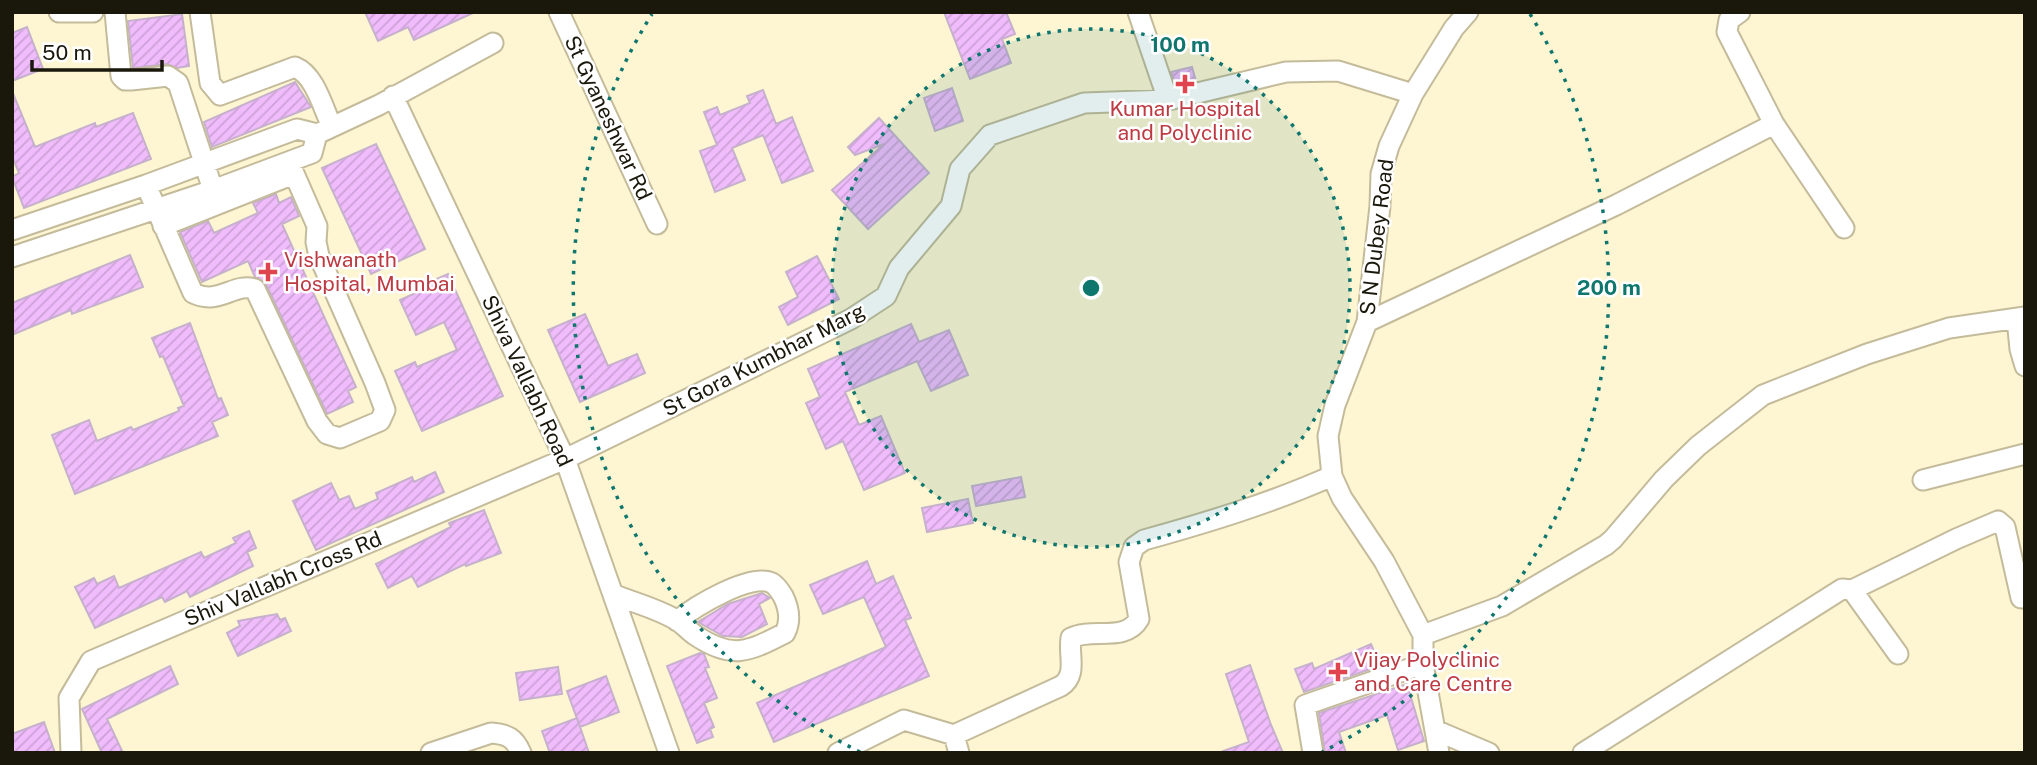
<svg xmlns="http://www.w3.org/2000/svg" width="2037" height="765" font-family="'Public Sans',sans-serif">
  <defs>
    <pattern id="building-hatch" width="6" height="6" patternUnits="userSpaceOnUse" patternTransform="scale(1.75)"><rect width="6" height="6" fill="#f0bcfc"/><path d="M-1 1l2-2M0 6l6-6M5 7l2-2" fill="none" stroke="#cda1d7"/></pattern>
  </defs>
  <rect width="100%" height="100%" fill="#fef5d3"/>
  <path fill="url(#building-hatch)" stroke="#c6b1cc" stroke-width="2" d="M365,12H475L414,40L408,27L378,41Z
    M944,12H1006L1015,34L1002,39L1011,63L970,79Z
    M182,14L189,66L177,68L167,64L133,68L128,21Z
    M27,27L43,69L12,81V33Z
    M1192,67L1196,81L1176,86L1171,72Z
    M295,82L311,107L212,147L204,122Z
    M952,88L963,121L935,131L924,98Z
    M763,90L776,124L792,117L813,171L782,183L763,135L732,148L745,180L715,192L700,151L717,145L704,112L717,107L720,115L750,103L747,96Z
    M12,91L35,147L95,123L96,127L133,113L151,159L24,208L12,177L19,173L12,156Z
    M879,118L929,173L868,229L832,190L884,144L855,155L848,147Z
    M376,144L425,249L371,274L322,168Z
    M276,194L279,203L291,197L299,216L282,224L356,387L348,391L353,402L327,414L266,284L255,277L248,261L202,282L180,232L208,221L214,233L258,213L253,203Z
    M130,255L143,287L72,314L71,310L12,335V303Z
    M817,256L839,299L788,325L779,307L798,297L786,272Z
    M448,274L503,396L422,431L395,371L415,362L417,367L457,350L444,322L416,335L400,300L427,288L425,284Z
    M585,314L608,366L637,354L645,373L580,402L548,330Z
    M190,323L218,399L221,398L228,415L212,422L218,436L75,494L52,435L89,420L97,441L131,427L133,430L179,411L178,408L184,406L163,356L160,357L152,338Z
    M911,324L919,342L949,330L968,375L931,391L917,361L845,392L859,425L881,416L905,473L864,490L843,441L826,449L806,403L820,397L808,369Z
    M435,472L444,492L316,550L293,501L331,483L339,500L349,496L355,509L378,499L376,493L412,477L414,482Z
    M1021,477L1025,497L976,506L972,486Z
    M968,499L973,523L927,532L922,508Z
    M484,510L501,553L466,566L465,564L418,587L412,576L388,588L376,564L451,527L449,523Z
    M249,531L256,548L247,552L253,566L190,597L187,591L165,602L162,597L95,628L75,587L94,578L97,584L114,576L119,588L201,552L204,558L236,543L233,538Z
    M867,561L876,584L893,576L911,618L905,620L929,676L774,742L757,703L886,647L864,597L823,614L810,585Z
    M762,593L770,598L759,604L767,624L742,637L723,636L698,622L728,604Z
    M277,614L280,620L285,618L291,631L238,656L227,633L240,626L238,621Z
    M1371,644L1380,666L1304,692L1295,669L1312,663L1314,669Z
    M700,653L704,654L709,667L705,668L717,698L704,703L714,727L710,729L713,737L697,743L667,666Z
    M1250,665L1271,725L1283,753H1224L1223,751L1249,742L1226,674Z
    M170,666L178,684L107,719L123,753H102L82,709Z
    M558,667L562,694L520,700L516,673Z
    M606,676L619,712L580,727L567,691Z
    M1407,684L1424,741L1398,750L1387,715L1339,732L1346,753H1325L1319,713Z
    M577,718L589,753H550L542,731Z
    M44,722L55,753H12V734Z"/>
  <g fill="none" stroke-linecap="round" stroke-linejoin="round">
    <defs>
      <path id="minor" d="M59,12H93
        M115,12L121,76L125,80H131L168,76L178,83L213,190
        M200,12L210,83L220,95L295,67C315,75 323,108 332,127
        M559,12L657,224
        M1138,12L1168,100
        M1740,12L1729,20L1727,32L1774,124L1844,228
        M393,96L565,459L669,753
        M146,185L193,293C219,306 234,282 255,289L317,421L327,434L340,438L380,421L385,410L375,383L319,256L316,242L317,226L289,162
        M163,226L294,174
        M12,230L146,185L297,129L317,134L379,105L493,43
        M12,257L213,190L312,153L317,134
        M2017,319L2020,349L2025,366
        M1367,322L1616,205L1774,124
        M1923,480L2025,454
        M1852,590L1956,539L1998,521L2005,527L2021,598
        M613,594C634,603 659,609 678,621C684,625 689,631 695,635C732,660 748,652 785,633C791,621 789,608 783,596C780,591 777,586 772,583C751,572 694,607 677,621
        M1423,635L1502,606L1606,545L1613,539L1664,479L1698,446L1763,395L1867,354L1949,328L2025,317
        M1435,730L1489,753
        M954,735L959,753
        M71,753L69,698L91,661L565,459L851,319L886,296L899,268L951,206L960,169L990,135L1084,103L1168,100L1286,72L1338,71L1413,94
        M431,753L491,733C507,734 515,738 521,753
        M838,753L904,720L954,735L1061,686C1078,675 1068,655 1071,638C1092,627 1125,643 1139,619L1129,562L1134,547L1144,540C1209,522 1271,503 1332,476
        M1313,753L1305,705L1423,664
        M1439,753L1423,664V635L1384,561L1342,498L1332,476L1328,436L1335,405L1367,322L1380,206L1381,174L1389,146L1413,94L1454,28L1468,12
        M1583,753L1842,589L1852,590L1898,654"/>
    </defs>
    <use href="#minor" stroke="#c4bb9b" stroke-width="23"/>
    <use href="#minor" stroke="#fff" stroke-width="19"/>
  </g>
  <circle cx="1091" cy="288" r="259" fill="#0f766e" fill-opacity=".12"/>
  <g fill="none" stroke="#0f766e" stroke-width="3.5" stroke-dasharray="3.5 7">
    <circle cx="1091" cy="288" r="259"/>
    <path d="M860 752A518 518 0 0 1 652 14M1530 14A518 518 0 0 1 1322 752"/>
  </g>
  <g fill="#e0444e" stroke="#fff" stroke-width="2.5">
    <path d="M1181.5 73.5h7v7h7v7h-7v7h-7v-7h-7v-7h7z"/>
    <path d="M264.5 261.5h7v7h7v7h-7v7h-7v-7h-7v-7h7z"/>
    <path d="M1334.5 661.5h7v7h7v7h-7v7h-7v-7h-7v-7h7z"/>
  </g>
  <g text-anchor="middle" stroke-width="5" stroke-linejoin="round" paint-order="stroke">
    <g font-size="21" fill="#be3a42" stroke="#fff" text-anchor="start">
      <text x="1185" y="116" text-anchor="middle">Kumar Hospital<tspan x="1185" dy="24">and Polyclinic</tspan></text>
      <text x="284" y="267">Vishwanath<tspan x="284" dy="24">Hospital, Mumbai</tspan></text>
      <text x="1354" y="667">Vijay Polyclinic<tspan x="1354" dy="24">and Care Centre</tspan></text>
    </g>
    <g font-size="21" fill="#1a170b" stroke="#fff">
      <text transform="translate(608 118) rotate(65)" y="7">St Gyaneshwar Rd</text>
      <text transform="translate(1377 237) rotate(-83)" y="7">S N Dubey Road</text>
      <text transform="translate(764 360) rotate(-27)" y="7">St Gora Kumbhar Marg</text>
      <text transform="translate(527 381) rotate(65)" y="7">Shiva Vallabh Road</text>
      <text transform="translate(283 579) rotate(-23)" y="7">Shiv Vallabh Cross Rd</text>
    </g>
  </g>
  <circle cx="1091" cy="288" r="10" fill="#0f766e" stroke="#fff" stroke-width="3.5"/>
  <g font-size="21" text-anchor="middle" font-weight="bold" fill="#0f766e" stroke="#fff" stroke-width="5" stroke-linejoin="round" paint-order="stroke">
    <text x="1180" y="52">100 m</text>
    <text x="1609" y="295">200 m</text>
  </g>
  <rect width="2037" height="765" fill="none" stroke="#1a170b" stroke-width="28"/>
  <path d="M32 60v10h130v-10" fill="none" stroke="#1a170b" stroke-width="3.5"/>
  <text x="42" y="60" font-size="21" fill="#1a170b" stroke="#ffffff" stroke-width="5" paint-order="stroke">50 m</text>
</svg>
